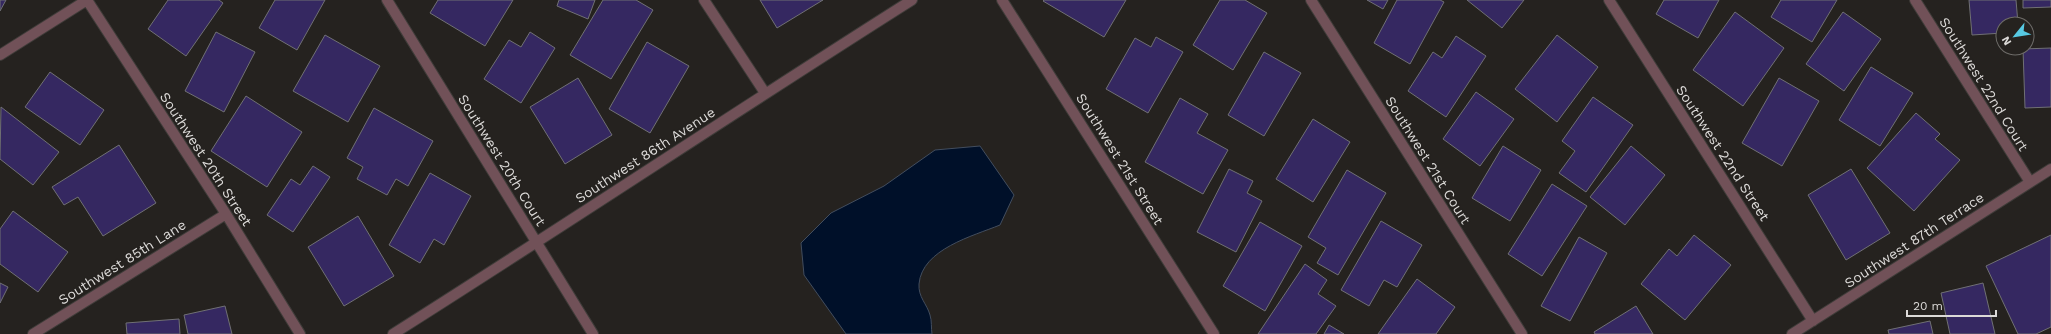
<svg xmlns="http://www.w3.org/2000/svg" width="2051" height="334" font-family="'Work Sans',sans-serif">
  <rect width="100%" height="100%" fill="#25221f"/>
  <path fill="#001029" stroke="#424d5e" d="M980,146L1014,195L1000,225C973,236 922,249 919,284C918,297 927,304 930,315C932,321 931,328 932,334H846L804,275L801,243L831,213L884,186L935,150Z"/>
  <path fill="#352861" stroke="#707074" d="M0,0H6L0,11Z
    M168,0H219L223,3L186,56L148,29Z
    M275,0H325L297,50L259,28Z
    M438,0H513L485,46L430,13Z
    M559,0H595L588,19L557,6Z
    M603,0H636L653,10L611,79L570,55Z
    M760,0H823L777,28Z
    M1044,0H1126L1104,37L1043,1Z
    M1220,0H1245L1267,13L1233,70L1193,45Z
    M1367,0H1388L1383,9Z
    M1397,0H1440L1444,2L1410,64L1374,43Z
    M1467,0H1524L1502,28Z
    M1664,0H1719L1698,38L1656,14Z
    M1781,0H1837L1812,42L1771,17Z
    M1969,0H2016L2018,24H2003V33L1972,35Z
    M2023,0H2051V7L2023,8Z
    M1735,12L1784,48L1743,106L1693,70Z
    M1843,12L1881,39L1844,91L1806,64Z
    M216,32L255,52L224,112L185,91Z
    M530,32L555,48L521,103L484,79L509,40L521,47Z
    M325,35L380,66L348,122L293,91Z
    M1557,35L1598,67L1557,122L1515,89Z
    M1456,36L1486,56L1446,117L1408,91L1433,52L1442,58Z
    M1156,37L1183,52L1148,113L1106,89L1135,38L1151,47Z
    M647,42L689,66L650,133L609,109Z
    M2051,48V107L2025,108L2023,49Z
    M1264,52L1301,73L1264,136L1228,115Z
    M1871,67L1913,93L1880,146L1839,120Z
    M50,72L104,110L80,145L25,107Z
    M578,78L612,135L565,164L530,107Z
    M1779,78L1819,101L1782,166L1742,143Z
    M1476,92L1514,119L1480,166L1443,139Z
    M246,96L302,132L267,187L211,151Z
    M1593,97L1633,125L1586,192L1559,173L1575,151L1562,141Z
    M1180,98L1208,114L1197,133L1228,150L1203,194L1145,162Z
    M1,107L59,152L33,185L0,159Z
    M374,108L433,141L408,186L396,179L387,195L357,179L363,167L347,158Z
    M1916,113L1940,134L1935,139L1960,160L1914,211L1867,168Z
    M1313,119L1350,142L1313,202L1276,179Z
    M119,145L156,203L103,236L78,197L64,205L52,187Z
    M1503,146L1541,170L1510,221L1472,198Z
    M1631,146L1665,175L1625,225L1590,197Z
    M313,166L330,177L293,232L267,215L291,179L300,185Z
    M1229,169L1253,181L1247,193L1262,201L1236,252L1197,232Z
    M1851,169L1890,233L1846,260L1808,195Z
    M1347,170L1386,193L1338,275L1317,263L1326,248L1308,237Z
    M430,173L471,196L444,245L434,239L420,263L389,245Z
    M1552,184L1587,206L1542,276L1508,254Z
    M13,211L68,252L38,292L0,264V229Z
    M358,216L394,276L344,306L308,247Z
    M1381,221L1422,245L1397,287L1384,280L1369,306L1341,290Z
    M1260,222L1302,246L1265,311L1223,286Z
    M1694,235L1731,265L1685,320L1641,284L1669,249L1677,256Z
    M2051,235V327L2036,334H2018L1986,266Z
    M1579,237L1607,253L1570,321L1541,306Z
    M1305,264L1327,280L1318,294L1336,306L1316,334H1258Z
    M1417,279L1455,307L1436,334H1378Z
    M0,283L8,287L0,303Z
    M1983,283L1995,334H1950L1941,293Z
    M225,306L232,334H188L184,315Z
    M1636,306L1653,334H1595L1594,332Z
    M179,319L180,334H127L126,323Z
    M1930,321L1933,334H1889L1888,330Z
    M1329,325L1344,334H1324Z"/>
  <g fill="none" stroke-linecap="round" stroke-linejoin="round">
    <defs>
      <path id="minor" d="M87,0L226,214L300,334
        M387,0L593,334
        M704,0L765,93
        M1002,0L1214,334
        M1311,0L1522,334
        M1609,0L1813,321
        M1915,0L2030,182
        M0,55L87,0
        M33,334L226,214
        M393,334C567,224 738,110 912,0
        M1792,334L2051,169"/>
    </defs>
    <use href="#minor" stroke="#3f3c39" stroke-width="12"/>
    <use href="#minor" stroke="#715158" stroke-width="10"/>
  </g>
  <g text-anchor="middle" stroke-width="3" stroke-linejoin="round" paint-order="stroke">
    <g font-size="14" fill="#dcdad8" stroke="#25221f">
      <text transform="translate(1984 84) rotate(58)" y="5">Southwest 22nd Court</text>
      <text transform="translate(1723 153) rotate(57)" y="5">Southwest 22nd Street</text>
      <text transform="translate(645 155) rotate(-33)" y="5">Southwest 86th Avenue</text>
      <text transform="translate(206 159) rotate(57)" y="5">Southwest 20th Street</text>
      <text transform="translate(1120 159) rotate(58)" y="5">Southwest 21st Street</text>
      <text transform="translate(502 160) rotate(58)" y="5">Southwest 20th Court</text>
      <text transform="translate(1428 160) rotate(58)" y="5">Southwest 21st Court</text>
      <text transform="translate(1914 240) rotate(-33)" y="5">Southwest 87th Terrace</text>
      <text transform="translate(122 262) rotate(-32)" y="5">Southwest 85th Lane</text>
    </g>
  </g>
  <g transform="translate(2015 36) rotate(240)"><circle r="19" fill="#25221f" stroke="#6e6c69"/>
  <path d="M0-3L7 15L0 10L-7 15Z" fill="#57c9e2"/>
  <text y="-6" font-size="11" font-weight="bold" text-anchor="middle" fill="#dcdad8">N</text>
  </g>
  <path d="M1907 310v6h89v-6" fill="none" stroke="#dcdad8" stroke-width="2"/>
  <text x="1913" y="310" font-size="12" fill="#dcdad8" stroke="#25221f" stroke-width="3" paint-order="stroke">20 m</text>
</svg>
